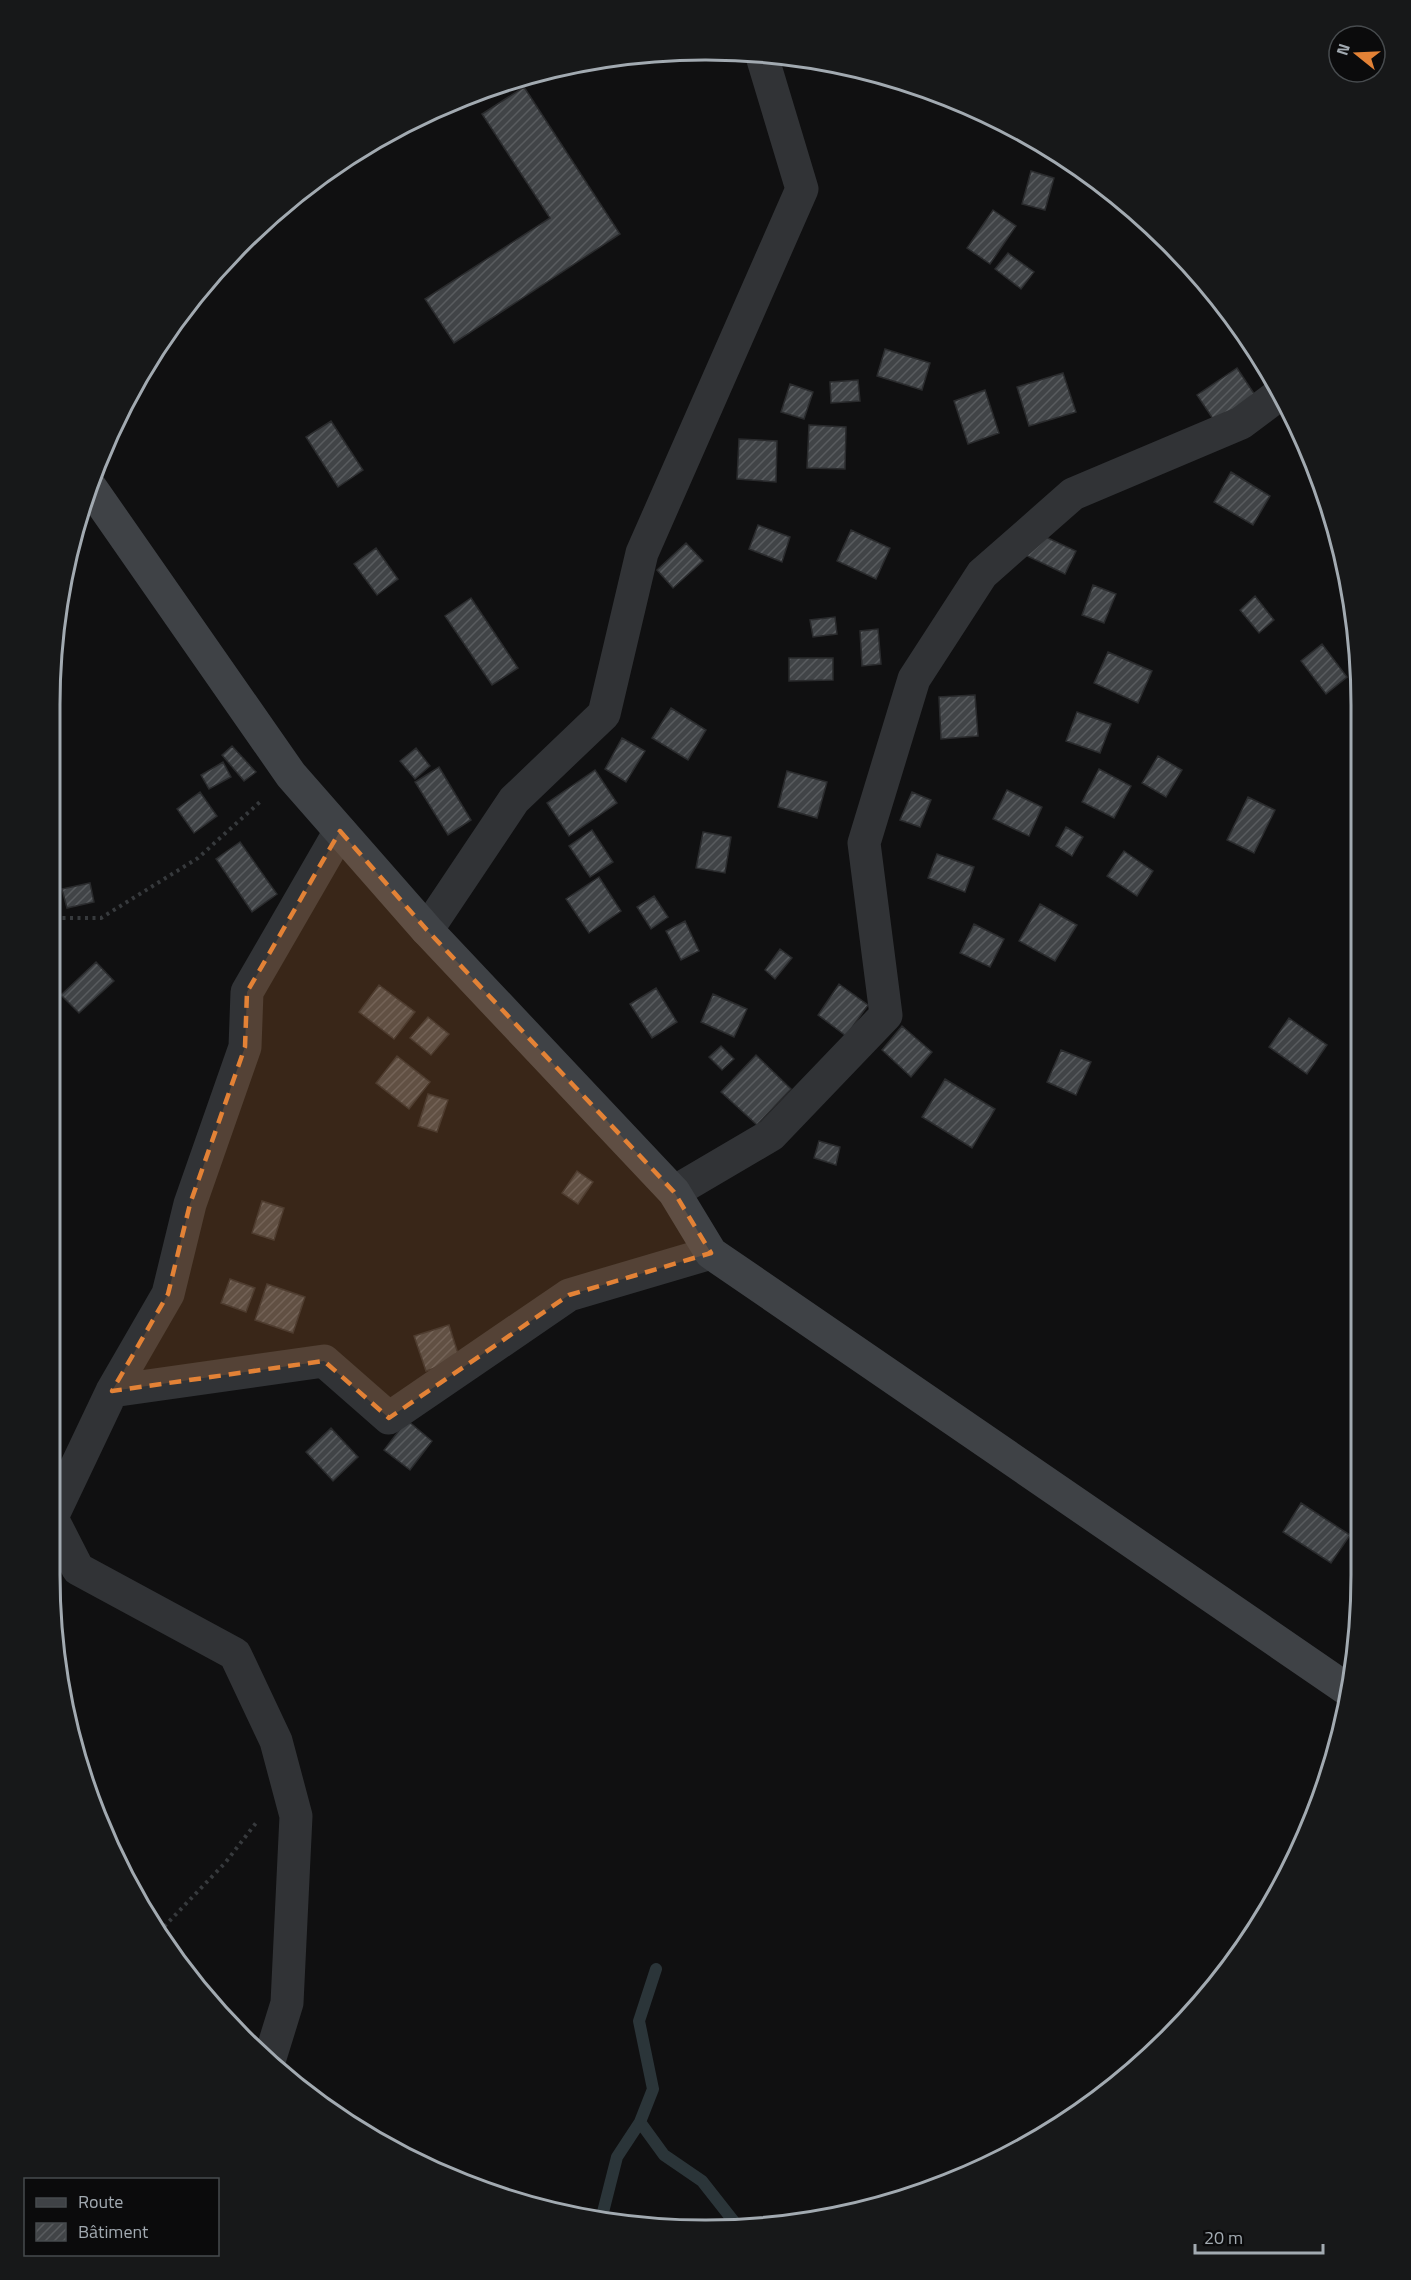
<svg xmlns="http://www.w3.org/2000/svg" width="1411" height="2280" font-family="'Titillium Web',sans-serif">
  <defs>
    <pattern id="building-hatch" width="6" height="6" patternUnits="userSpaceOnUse" patternTransform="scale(1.5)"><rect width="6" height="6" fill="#414447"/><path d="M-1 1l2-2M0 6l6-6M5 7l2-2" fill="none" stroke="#595c5f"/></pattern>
  </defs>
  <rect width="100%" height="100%" fill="#101011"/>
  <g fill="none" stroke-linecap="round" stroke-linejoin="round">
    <path stroke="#2b3539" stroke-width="12" d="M656,1969L639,2021L653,2089L640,2122L664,2155L702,2181L739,2228
      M601,2220L617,2157L640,2122"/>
  </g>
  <path fill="url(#building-hatch)" stroke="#2a2b2d" stroke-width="1.5" d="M524,87L620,234L454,343L425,299L550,218L482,114Z
    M1031,171L1054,178L1045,210L1022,204Z
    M1092,177L1105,185L1108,188H1092Z
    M993,210L1016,226L990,264L967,248Z
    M1008,253L1034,272L1021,289L995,269Z
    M885,349L930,363L922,390L877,376Z
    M1237,368L1257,398L1217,425L1197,395Z
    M1063,373L1076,412L1029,426L1017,387Z
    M858,380L860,401L831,403L830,382Z
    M790,384L813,392L804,419L781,412Z
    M985,390L999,433L968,444L954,401Z
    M331,421L363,470L338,487L306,437Z
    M809,425L846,427L845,469L807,468Z
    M739,439L777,441L776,482L737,479Z
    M1231,472L1270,496L1253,525L1214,502Z
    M758,525L790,537L782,562L749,549Z
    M851,530L890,548L876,579L837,561Z
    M1033,531L1076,551L1065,574L1023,554Z
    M686,543L703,561L673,588L657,570Z
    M376,548L398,579L377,595L354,564Z
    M1093,585L1116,594L1104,623L1082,615Z
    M1255,596L1274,620L1259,633L1240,610Z
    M471,598L518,668L492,685L445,616Z
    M835,617L837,634L813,637L810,620Z
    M878,629L881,664L862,666L860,631Z
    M1322,644L1347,677L1326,694L1301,661Z
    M1108,652L1152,671L1138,703L1094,683Z
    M789,658H833V680L789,681Z
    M975,695L978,736L941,739L939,697Z
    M671,708L706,730L688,760L652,738Z
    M1077,712L1111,724L1100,753L1066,741Z
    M622,738L645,751L626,782L605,769Z
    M232,746L256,772L244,781L222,755Z
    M416,748L430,766L415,779L400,761Z
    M1158,756L1182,770L1166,797L1142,783Z
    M223,762L231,777L209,789L201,775Z
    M439,767L471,820L448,835L415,782Z
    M1099,769L1131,786L1114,818L1082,802Z
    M595,770L617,803L569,836L547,803Z
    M787,771L827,782L817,818L778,807Z
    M1007,790L1042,807L1029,836L993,819Z
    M200,792L217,816L194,833L177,809Z
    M912,792L931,800L920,827L900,820Z
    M1248,797L1275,810L1254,853L1227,840Z
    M1066,827L1083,837L1072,856L1056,846Z
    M592,830L613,862L590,877L569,846Z
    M703,832L731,837L725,873L696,868Z
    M240,842L277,894L252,912L216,859Z
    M1124,851L1153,871L1137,896L1107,876Z
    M937,854L974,867L965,892L928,878Z
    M599,877L621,911L589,933L566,899Z
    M90,883L94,902L67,908L62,889Z
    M654,896L668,917L651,929L637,907Z
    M1040,904L1077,925L1055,961L1019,941Z
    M685,921L699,951L681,960L666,931Z
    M974,924L1004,939L990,967L960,953Z
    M780,949L792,958L775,979L765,970Z
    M96,962L114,981L79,1013L61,995Z
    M839,984L868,1005L846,1036L818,1015Z
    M379,985L415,1012L394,1039L359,1012Z
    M656,988L677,1022L652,1038L630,1004Z
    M713,994L747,1009L734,1037L701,1022Z
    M428,1017L449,1034L431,1055L410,1038Z
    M1289,1018L1327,1045L1307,1074L1269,1047Z
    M902,1026L932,1052L911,1077L882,1050Z
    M721,1046L734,1059L722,1070L709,1057Z
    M1061,1050L1091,1062L1076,1095L1047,1082Z
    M756,1055L791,1089L757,1125L721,1092Z
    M397,1056L430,1082L409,1109L376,1083Z
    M945,1079L995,1109L972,1148L922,1117Z
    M428,1094L448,1100L437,1132L418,1126Z
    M819,1141L840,1147L836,1165L814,1158Z
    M577,1171L593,1182L578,1204L562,1193Z
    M262,1201L284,1208L274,1240L252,1233Z
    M230,1279L255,1288L246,1312L221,1303Z
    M267,1284L305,1297L293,1333L255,1320Z
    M449,1325L460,1360L426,1371L414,1336Z
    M407,1420L432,1441L410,1470L384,1450Z
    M331,1428L358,1457L333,1481L306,1452Z
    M1301,1503L1350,1535L1331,1563L1283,1532Z"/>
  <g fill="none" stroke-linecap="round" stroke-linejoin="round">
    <path stroke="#373a3d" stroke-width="4" stroke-dasharray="3 4.5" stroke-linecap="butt" d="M55,918H101L198,858L261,801
      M159,1932L225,1863L256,1823"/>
    <path stroke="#313336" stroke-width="33" d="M427,930L514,800L604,714L642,553L802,189L761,53
      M674,1192L771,1135L886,1015L864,843L914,679L982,574L1073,494L1241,423L1281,393
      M112,1391L324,1361L389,1418L569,1295L711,1253
      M55,1511L112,1391L168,1294L190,1204L245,1047L247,992L340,831
      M55,1524L78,1569L235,1654L276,1741L296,1816L287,2003L270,2058"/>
    <path stroke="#3f4246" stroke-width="33" d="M91,488L291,775L427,930L674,1192L711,1253L1348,1690"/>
  </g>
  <path fill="#e38236" fill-opacity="0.2" stroke="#e38236" stroke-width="4.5" stroke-dasharray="12 8" stroke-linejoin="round" d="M340,831L427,930L674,1192L711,1253L569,1295L389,1418L324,1361L112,1391L168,1294L190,1204L245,1047L247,992Z"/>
  <path d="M0 0H1411V2280H0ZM705 60H706A645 645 0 0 1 1351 705V1575A645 645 0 0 1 706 2220H705A645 645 0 0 1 60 1575V705A645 645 0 0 1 705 60Z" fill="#171819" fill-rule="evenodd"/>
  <path fill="none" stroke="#a2aab1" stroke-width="3" d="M705 60H706A645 645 0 0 1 1351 705V1575A645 645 0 0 1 706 2220H705A645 645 0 0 1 60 1575V705A645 645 0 0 1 705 60Z"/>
  <rect x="24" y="2178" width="195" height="78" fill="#0b0b0c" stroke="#474b4e" stroke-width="1.5"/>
  <rect x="36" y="2198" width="30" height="9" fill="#3f4246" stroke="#474b4e" stroke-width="1.5"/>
  <text x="78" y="2208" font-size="18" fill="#a2aab1">Route</text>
  <rect x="36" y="2223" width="30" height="18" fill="url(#building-hatch)" stroke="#474b4e" stroke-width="1.5"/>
  <text x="78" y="2238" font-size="18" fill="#a2aab1">Bâtiment</text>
  <g transform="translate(1357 54) rotate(288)"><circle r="28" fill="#0b0b0c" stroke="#474b4e" stroke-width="1.5"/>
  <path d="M0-4.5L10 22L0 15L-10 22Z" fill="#e38236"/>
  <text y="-9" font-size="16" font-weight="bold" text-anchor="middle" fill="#a2aab1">N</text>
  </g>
  <path d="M1195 2244v9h128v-9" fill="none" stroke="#a2aab1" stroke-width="3"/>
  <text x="1204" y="2244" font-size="18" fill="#a2aab1" stroke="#0b0b0c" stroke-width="4.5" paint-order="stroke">20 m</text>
</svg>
